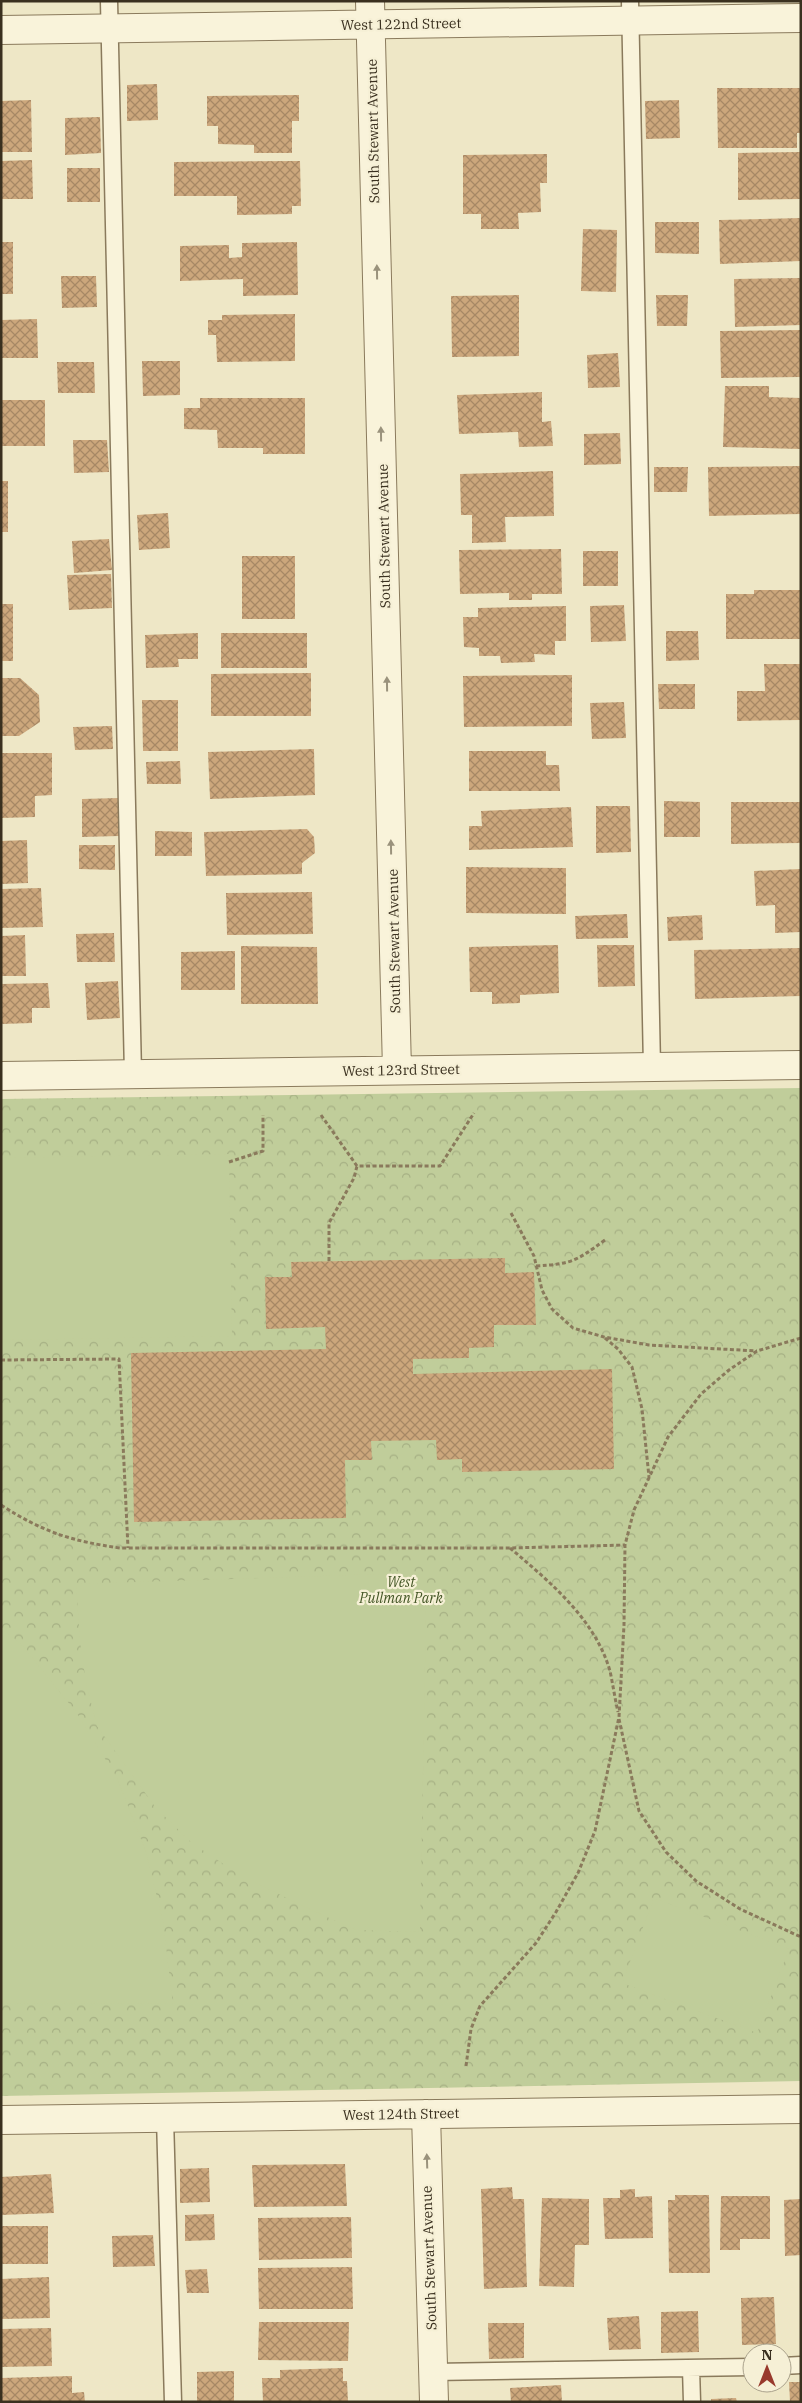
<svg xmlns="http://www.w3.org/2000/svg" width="802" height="2403" font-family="'IBM Plex Serif',serif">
  <defs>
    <pattern id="forest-crowns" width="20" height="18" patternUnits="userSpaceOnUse" patternTransform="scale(1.25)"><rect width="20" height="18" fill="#c0cd9a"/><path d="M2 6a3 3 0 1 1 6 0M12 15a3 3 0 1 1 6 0" fill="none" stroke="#a6b084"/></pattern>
    <pattern id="building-cross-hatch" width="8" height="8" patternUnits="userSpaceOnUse" patternTransform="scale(1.25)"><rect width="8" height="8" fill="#cca77c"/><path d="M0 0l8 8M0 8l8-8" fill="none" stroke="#a78865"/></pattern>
  </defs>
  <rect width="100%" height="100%" fill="#eee7c6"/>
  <path fill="url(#forest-crowns)" d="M801,1088V2081L1,2096V1099Z"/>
  <path fill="#c0cd9a" d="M229,1154L232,1336L1,1340V1158Z
    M383,1574L426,1612L420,1932L356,1930L305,1907L240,1875L192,1843L156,1808L97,1726L86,1683L80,1641L76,1584Z
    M1,1629L21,1644L76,1712L117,1778L146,1852L163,1922L173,2004L1,2003Z
    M654,1898L789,1949L757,2033L622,1983Z"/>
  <path fill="url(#building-cross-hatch)" d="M157,84L158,120L127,121V85Z
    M717,88H801V133H797V148H718Z
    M299,95V121H292V153H254V145L218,144V126H207V96Z
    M31,100L32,152H1V101Z
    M679,100L680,138L646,139L645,101Z
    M100,117L101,153L65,155V118Z
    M801,152V199L738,200V153Z
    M547,154V183H540L541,212L518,213L519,229H481V214H463V155Z
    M32,160L33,199H1V161Z
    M300,161L301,206H292V214L237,215V196H174V162Z
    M67,168H100V202H67Z
    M801,218V261L720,264L719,220Z
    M655,222H699V254L655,253Z
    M583,229L617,230L616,292L581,291Z
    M1,242H13V294H1Z
    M297,242L298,295L243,296V279L180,281V246L229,245V258L242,257V243Z
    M61,276H96L97,307L62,308Z
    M801,278V325L735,327L734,279Z
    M519,295V356L452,357L451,296Z
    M656,295H688L687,326H657Z
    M295,314V361L217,362L216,335H208V320H222V315Z
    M37,319L38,358H1V320Z
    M801,330V377L721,378L720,331Z
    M618,353L620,387L588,388L587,355Z
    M142,361H180V395L143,396Z
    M57,362H94L95,393H58Z
    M725,386H769V397L801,398V449L723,447Z
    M542,392V422L551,421L553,446L519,447L518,432L459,434L457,395Z
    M200,398H305V454H263V448H218L217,430L184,429V408H200Z
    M1,400H45V446H1Z
    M620,433L621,464L584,465V434Z
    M73,440H107L109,472L74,473Z
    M801,466V514L709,516L708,467Z
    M654,467H688L687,492H654Z
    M553,471L554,516L505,517L506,542L472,543V515H461L460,474Z
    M1,481H8V532H1Z
    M168,513L170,548L139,550L137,515Z
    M109,539L112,570L74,573L72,541Z
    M561,549L562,594H532V600H509V593L460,594L459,550Z
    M583,551H618V586H583Z
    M242,556H295V619H242Z
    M111,574L112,608L69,610L67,575Z
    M754,590H801V639H726V594H754Z
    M1,604H13V661H1Z
    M624,605L626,641L591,642L590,606Z
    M566,606V641H555V655L534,654L535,662L501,663L500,656H479V648L464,647L463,617H478V608Z
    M666,631H698L699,660L666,661Z
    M198,633V659H178L179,667L146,668L145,635Z
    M221,633H307V668H221Z
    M764,664H801V720L737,721V691H765Z
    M311,673V716H211V674Z
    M572,675V726L464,727L463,676Z
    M1,678H20L39,695L40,722L19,736H1Z
    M658,684H695V709H659Z
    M142,700H178V751H143Z
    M624,702L626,738L592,739L590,703Z
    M112,726L113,749L75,750L73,727Z
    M314,749L315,795L210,799L208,752Z
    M469,751H546V765H559L560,791H469Z
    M1,753H52V795L35,796V817L1,818Z
    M180,761L181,784H147L146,762Z
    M119,798V836L82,837V799Z
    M664,801L700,802V837H664Z
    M731,802H801V843L731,844Z
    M596,806H630L631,852L596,853Z
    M571,807L573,847L469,850V826H482L481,811Z
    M307,829L314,837L315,853L302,863V874L206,876L204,832Z
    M155,831L192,832V856H155Z
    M27,840L28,883L1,884V841Z
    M79,845H115V870L79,869Z
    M466,867L566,868V914L466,913Z
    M801,869V932L775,933V905L756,906L754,871Z
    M41,888L43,927L1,928V889Z
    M312,892L313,934L227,935L226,893Z
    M627,914L628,938L576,939L575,916Z
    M702,915L703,940L668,941L667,917Z
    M114,933L115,962H77L76,934Z
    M25,935L26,976H1V936Z
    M558,945L559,993L520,995V1003L492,1004V992H470L469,947Z
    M597,945H634L635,986L598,987Z
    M241,946L317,947L318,1004H241Z
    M801,948V996L695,999L694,950Z
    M235,951V990H181V952Z
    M118,981L120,1018L87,1020L85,983Z
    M48,983L50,1008H32V1023L1,1024V984Z
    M505,1258V1273L534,1272L536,1325H494V1347L469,1348V1358L413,1359V1374L612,1369L614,1469L462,1472V1459L437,1460L436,1440L371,1441L372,1460H345L346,1518L134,1522L131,1353L326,1349L325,1327L266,1329L265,1277H292L291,1262Z
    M345,2164L347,2206L254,2207L252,2165Z
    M209,2168L210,2202L180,2203V2169Z
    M51,2174L54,2213L1,2215V2177Z
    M512,2187L513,2199H524L527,2287L484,2289L481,2189Z
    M635,2189V2197L652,2196L653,2238L605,2239L603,2198H620V2190Z
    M675,2195H709L710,2273H669L668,2200H675Z
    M721,2196H770V2239H740V2250H720Z
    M542,2198L589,2199V2245H575L574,2287L539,2286Z
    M801,2199V2255L785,2256L784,2200Z
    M214,2214L215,2240L185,2241V2215Z
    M351,2217L352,2258L259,2260L258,2218Z
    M1,2226H48V2264H1Z
    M153,2235L155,2266L113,2267L112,2236Z
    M352,2267L353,2309H259L258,2268Z
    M207,2269L209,2293H187L185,2270Z
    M49,2277L50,2318L1,2319V2279Z
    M774,2297L776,2344L742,2345L741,2298Z
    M698,2311L699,2352L661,2353V2312Z
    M639,2316L641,2349L609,2350L607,2318Z
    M259,2322H349L348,2361L258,2360Z
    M488,2323H524V2358L489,2359Z
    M51,2328L52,2366L1,2367V2329Z
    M343,2368V2381H347L348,2402H263L262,2378H280V2370Z
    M234,2371V2402H197V2372Z
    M72,2376V2393L84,2392L85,2402H1V2378Z
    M789,2382H801V2402H790Z
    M561,2385L562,2402H511L510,2388Z
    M736,2398L737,2402H711V2399Z"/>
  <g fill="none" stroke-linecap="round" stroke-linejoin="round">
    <defs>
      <path id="service" d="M109,1L133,1074
        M630,1L652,1067
        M165,2118L173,2402
        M782,2366L801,2365
        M691,2368L692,2402
        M433,2372L752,2367"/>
      <path id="minor" d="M370,1L397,1070
        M1,30L801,18
        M1,1076L801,1065
        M426,2114L434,2402
        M1,2120L801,2109"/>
    </defs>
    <use href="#service" stroke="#8a7a5c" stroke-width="19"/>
    <use href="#minor" stroke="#8a7a5c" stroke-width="30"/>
    <path stroke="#8a7a5c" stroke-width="3" stroke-dasharray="4 2.5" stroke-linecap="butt" d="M321,1115L357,1166H440L474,1113
      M229,1162L263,1151V1115
      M511,1213L534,1256L542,1290L552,1309L573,1328L604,1337L649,1345L757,1351
      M329,1261V1223L354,1178L357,1166
      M536,1266C572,1264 576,1261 605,1240
      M605,1338L618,1349L632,1367L642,1409L649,1477
      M1,1360L119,1359L128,1548
      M1,1505C43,1532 71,1541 120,1548H510L625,1545
      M510,1548C550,1582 595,1619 610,1671C613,1685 615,1699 618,1712
      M619,1719L639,1811L666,1852L696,1881L740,1909L801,1937
      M466,2066L471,2029L480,2006L536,1943L556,1912L578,1873L595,1831L619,1717L624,1625L625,1545L634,1510L668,1437L701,1394L729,1370L757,1351L801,1338"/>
    <use href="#service" stroke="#f9f3da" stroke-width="16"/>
    <use href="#minor" stroke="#f9f3da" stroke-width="28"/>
  </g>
  <defs><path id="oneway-solid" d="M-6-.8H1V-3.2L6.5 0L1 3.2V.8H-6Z" transform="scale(1.25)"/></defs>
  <g fill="#9a927c">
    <use href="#oneway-solid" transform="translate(377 272) rotate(-91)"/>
    <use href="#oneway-solid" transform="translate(381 434) rotate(-91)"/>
    <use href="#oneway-solid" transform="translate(387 684) rotate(-91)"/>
    <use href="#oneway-solid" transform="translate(391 847) rotate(-91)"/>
    <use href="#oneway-solid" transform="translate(427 2161) rotate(-92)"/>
  </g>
  <g text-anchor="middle" stroke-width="4.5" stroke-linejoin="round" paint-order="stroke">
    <g font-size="14" fill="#3a301f" stroke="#f6f0d6">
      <text transform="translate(401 24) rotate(-1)" y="5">West 122nd Street</text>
      <text transform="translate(373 131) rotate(-91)" y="5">South Stewart Avenue</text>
      <text transform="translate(384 536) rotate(-91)" y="5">South Stewart Avenue</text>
      <text transform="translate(394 941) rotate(-91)" y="5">South Stewart Avenue</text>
      <text transform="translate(401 1070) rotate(-1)" y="5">West 123rd Street</text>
      <text transform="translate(401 2114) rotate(-1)" y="5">West 124th Street</text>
      <text transform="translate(429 2258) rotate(-92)" y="5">South Stewart Avenue</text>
    </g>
    <g font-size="14" font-style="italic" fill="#445626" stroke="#f6f0d6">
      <text x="401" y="1587">West<tspan x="401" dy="16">Pullman Park</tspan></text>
    </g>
  </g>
  <rect width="802" height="2403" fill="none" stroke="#3a301f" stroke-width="5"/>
  <g transform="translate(767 2368)"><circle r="24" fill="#f6f0d6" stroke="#aba38d"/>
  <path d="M0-4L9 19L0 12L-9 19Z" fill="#98392c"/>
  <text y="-8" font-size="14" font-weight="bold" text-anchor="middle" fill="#3a301f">N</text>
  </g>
</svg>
